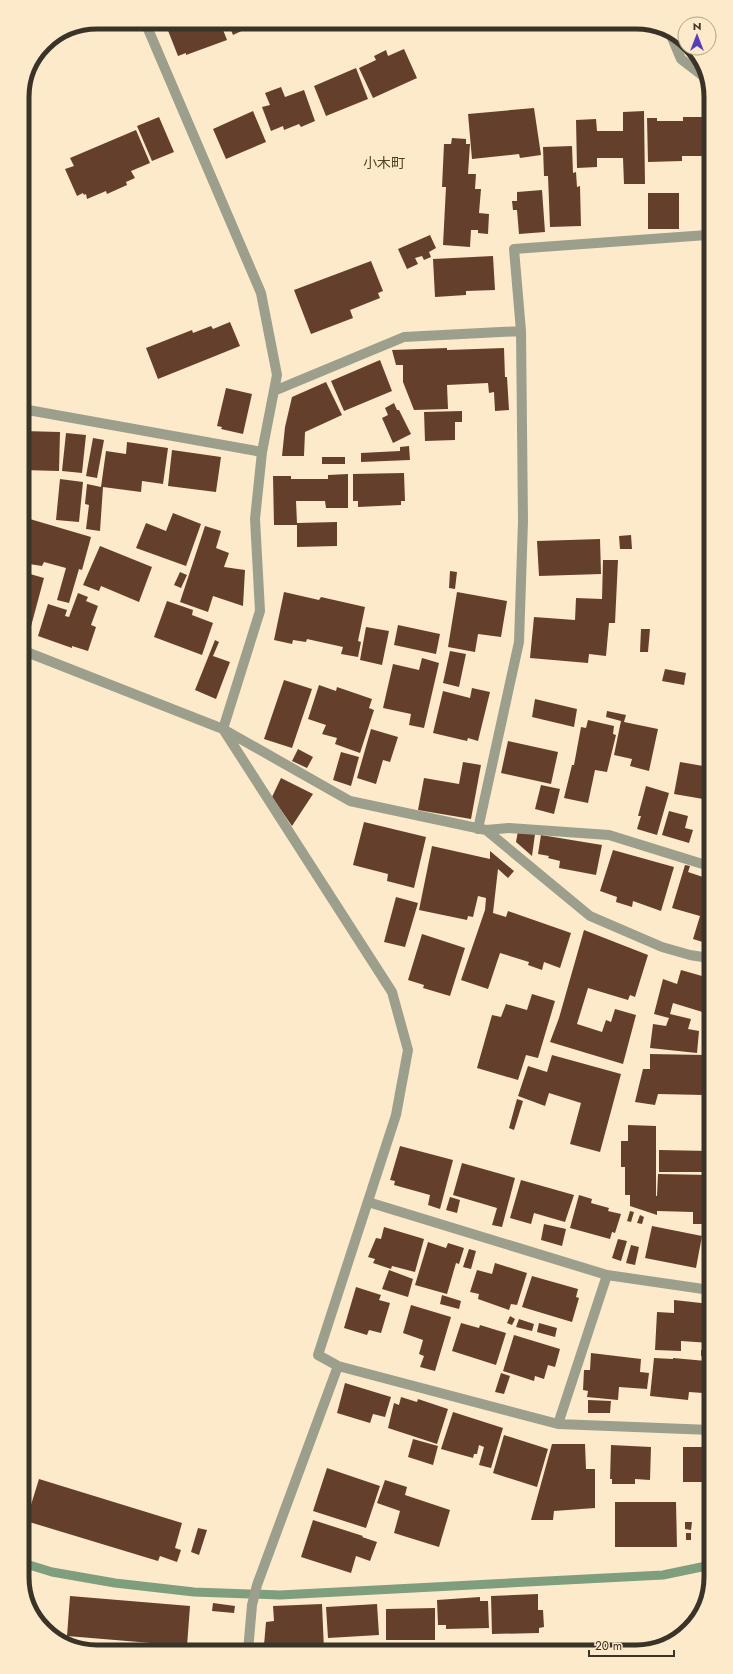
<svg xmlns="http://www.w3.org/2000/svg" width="733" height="1674" font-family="Jost,'Noto Sans JP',sans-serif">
  <rect width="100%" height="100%" fill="#fdeaca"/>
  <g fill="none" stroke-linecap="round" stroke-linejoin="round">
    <path stroke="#7e9e7d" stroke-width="9" d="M26,1564L52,1572L115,1583L194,1592L280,1595L663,1575L711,1565"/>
  </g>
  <path fill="#64402c" d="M174,22H220L227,40L186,55V53L178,56L167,28L175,25Z
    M224,22H248L250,27L233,35L231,30L228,31Z
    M404,49L417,78L373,98L359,68L376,60L374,56L386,50L388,56Z
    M356,68L368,99L326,116L314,86Z
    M281,87L285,97L304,90L315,121L301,127L299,124L284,130L283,126L271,131L262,107L270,105L265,93Z
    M534,108L541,155L520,158L519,154L472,159L468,114Z
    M253,111L266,142L226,159L213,129Z
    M644,111L645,184H624L623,158H597V167L577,168L576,120L596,119L597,131H623V112Z
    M159,117L174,152L152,161L137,126Z
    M683,117H707V168H706L705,156H682V161L648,162L647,118H657V121H683Z
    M136,130L150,163L131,171L135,178L126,182L127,185L107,194L106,191L87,199L86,194L84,195L83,193L77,196L65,169L74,166L70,158Z
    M452,138L466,139V144H470L468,174H476L475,189H481L479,213L489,214L488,234L478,233V230H471L470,247L443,245L446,187H442L444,144H451Z
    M572,146L573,173L576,172L577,187L580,186L581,226L550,227L548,176H544L543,147Z
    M705,176H707V194H706Z
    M542,190L545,232L519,234L517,210H513L512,201H517V192Z
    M648,193H679V229H648Z
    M430,235L436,248L429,252L431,257L424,260L422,256L415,258L418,264L407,269L398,249Z
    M493,256L495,290L466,291V295L435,297L433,259Z
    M371,261L383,291L378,293L380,298L350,310L353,318L311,334L294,290Z
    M230,322L240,346L158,379L146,348L192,330L193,333L211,326L213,329Z
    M447,348V350L504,348L505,377H507L509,410L495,411L494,392L489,393L488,383L447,385L448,409L414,410L403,382V365H396L392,350Z
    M380,360L392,391L344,411L331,381Z
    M326,382L342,415L305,432L304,456H282L285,427L292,397Z
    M226,388L252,394L243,434L221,429L222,427L217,426Z
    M394,403L397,410H399L411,434L393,443L382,418L388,415L385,408Z
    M462,411V422H455V440L425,441L424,412Z
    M23,431L60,432L59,471L23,470Z
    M66,433L86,435L82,473L62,471Z
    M93,438L104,440L97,478L86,476Z
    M127,442L168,448L163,484L142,481L141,492L103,487L100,531L86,529L89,505L85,504L87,484L101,487L106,451L126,454Z
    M409,446L410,460L361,462V453L400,451V447Z
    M172,450L221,457L216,492L168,486Z
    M322,457H345V464H322Z
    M404,473L405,501H401V505L358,507V501H353V474Z
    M348,474V508H326L325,501H296L297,523L337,522V546L297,547V525H274L273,476H291V479H328V475Z
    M60,479L83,482L79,522L56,520Z
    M173,513L201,524L186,566L136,548L146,523L166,531Z
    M23,517L91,537L82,570L79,569L69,603L57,600L66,568L44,562L42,566L23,563Z
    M205,526L221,531L216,548L229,553L224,567L245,570L243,606L213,596L208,612L180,602Z
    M631,535L632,549H620L619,536Z
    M600,539L601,574L539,576L537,541Z
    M100,546L152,567L139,602L101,586L99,591L83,585Z
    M603,560H618L615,623H609L606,656L589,654L588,663L530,658L534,617L575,620L576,598L602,599Z
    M450,571L457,572L455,589L449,588Z
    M23,572L44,578L30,630L24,628Z
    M180,572L187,575L181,588L174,585Z
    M284,592L319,600L321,597L365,607L358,641L361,642L358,657L341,654L343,647L307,639L306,642L293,640L292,644L274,640Z
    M457,592L507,601L501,637L478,634L475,652L448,647Z
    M78,593L88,597L86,601L98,606L91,625L96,627L88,651L72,646V648L38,636L48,604L67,610L65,616L69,617Z
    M167,601L193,610L192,615L213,623L202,655L154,637Z
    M398,625L440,634L436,654L394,645Z
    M366,627L389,631L382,665L360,660Z
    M641,629H650L648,652H640Z
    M215,640L219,642L213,656L230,662L216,699L195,690Z
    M450,651L466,654L459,687L443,683Z
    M422,658L439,663L424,728L409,725L411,714L383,708L393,664L419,670Z
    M665,669L686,673L684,685L662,681Z
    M284,680L312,689L292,748L264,739Z
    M319,685L336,691L337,687L372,699L369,708L374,710L360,753L335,744L337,738L322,734L326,725L308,719Z
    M472,688L490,692L478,741L468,738L467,741L433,733L443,691L470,698Z
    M535,699L577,709L574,727L532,717Z
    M607,711L626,715L624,722L658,729L649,771L630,766L632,759L614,755L621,721L606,717Z
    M588,720L614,726L613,734L616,735L607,772L595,770L588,803L564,798L572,765H574L581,727L586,728Z
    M371,729L398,737L390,762L383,760L376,784L357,778Z
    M508,741L558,752L551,784L501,773Z
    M298,749L313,757L307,768L292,761Z
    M341,752L359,757L351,786L333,780Z
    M463,762L481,765L471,819L418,810L424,778L459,784Z
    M680,762L709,767V800L674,794Z
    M281,778L313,794L292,826L272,797Z
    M541,785L560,789L554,814L535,809Z
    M646,786L669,793L657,835L637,829L641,816H638Z
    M669,811L688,816L685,828L693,830L689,843L662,835Z
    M364,822L426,837L414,888L387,881L388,874L353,865Z
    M518,831L535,834L532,856L516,842Z
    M541,835L602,845L596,875L559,868L560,861L548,858L549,856L538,854Z
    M432,846L490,859V851L514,871L508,878L498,869L493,913L506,917L508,911L571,933L560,968L544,962L542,970L528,965L529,962L500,953L488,989L461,980L485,910L486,898L478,896L473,917L468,916L467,920L419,910Z
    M613,850L674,867L661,911L633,901L632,907L616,902L617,897L600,891Z
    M685,865L690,866L688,872L709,879V944L693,939L700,916L672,908Z
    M396,897L418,903L405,947L384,942Z
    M584,930L648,955L635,997L630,995L628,1000L588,988L577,1024L602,1032L606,1020L611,1022L615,1009L636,1015L623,1064L550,1042L559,1018Z
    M422,934L465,948L450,996L423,988L424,985L408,980Z
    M681,970L709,978V1014L673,1003L670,1014L691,1019L688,1029L699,1031L697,1053L650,1048L653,1024L666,1026L669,1018L654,1014L663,979L677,984Z
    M532,994L555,1001L538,1058L526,1055L518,1080L477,1068L492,1015L501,1017L506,1004L527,1010Z
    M650,1054L705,1055L703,1095L658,1094L655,1105L635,1102L643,1069H650Z
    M552,1055L621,1074L600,1152L570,1144L581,1103L549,1093L545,1106L518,1096L528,1066L547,1072Z
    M707,1097H710V1108H709Z
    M517,1099L523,1101L514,1130L509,1128Z
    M628,1125L656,1126V1196H657L658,1174L708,1175V1224H693V1212L657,1211V1215L630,1206V1195H625V1167H621V1141H628Z
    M400,1146L453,1160L440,1209L428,1205L430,1195L394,1185L395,1181L390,1180Z
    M659,1150L710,1151V1172H659Z
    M462,1163L515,1178L502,1227L492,1225L497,1208L453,1195Z
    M521,1180L574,1195L565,1222L534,1213L531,1224L510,1218Z
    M579,1195L592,1199L591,1203L609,1208L608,1211L621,1214L615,1233L612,1232L610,1239L570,1228Z
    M450,1197L460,1200L457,1213L446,1210Z
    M630,1211L634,1212L631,1222L627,1221Z
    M640,1215L644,1217L642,1224L637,1223Z
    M544,1224L566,1229L562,1246L541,1240Z
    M652,1226L702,1236L696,1268L645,1258Z
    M384,1227L424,1239L415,1272L392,1266L391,1269L373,1263L375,1259L368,1257L376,1238L381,1239Z
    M618,1239L627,1241L621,1261L612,1258Z
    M428,1242L446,1248L448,1243L464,1248L459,1264L456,1263L447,1294L415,1285Z
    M631,1245L639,1247L635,1265L626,1263Z
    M469,1249L476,1251L471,1269L463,1267Z
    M709,1252H710V1271L706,1270Z
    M495,1263L527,1273L517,1305L511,1304L509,1310L478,1299L479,1294L470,1292L477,1270L492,1274Z
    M389,1270L413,1279L408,1297L382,1289Z
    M532,1276L578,1289L576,1297L579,1298L572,1322L522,1307Z
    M356,1287L381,1295L379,1300L390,1303L381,1333L369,1330L367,1335L344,1328Z
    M442,1295L461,1301L459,1309L440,1304Z
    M674,1300L710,1304V1343L681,1341V1351L655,1350L657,1312L674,1313Z
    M411,1305L451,1317L435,1371L420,1367L424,1356L419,1354L423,1340L403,1333Z
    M510,1316L515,1319L512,1325L507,1323Z
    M519,1319L534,1324L532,1331L516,1327Z
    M461,1323L479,1328L480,1325L506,1333L496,1365L452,1351Z
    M539,1323L557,1328L555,1337L537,1332Z
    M514,1335L560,1349L555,1367L548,1365L544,1379L535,1376L534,1381L503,1371Z
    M701,1350H710V1356H701Z
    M591,1353L641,1359L640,1372L649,1373L647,1389L619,1387L618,1400L587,1397L588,1391L583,1390L584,1370H590Z
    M654,1358L673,1359V1358L706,1361L703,1393L689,1392L688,1400L650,1396Z
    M501,1373L510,1376L504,1394L495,1392Z
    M345,1383L391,1397L385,1417L373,1414L370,1423L337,1413Z
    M401,1397L417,1402L418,1399L448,1409L437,1444L388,1428L394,1403L399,1405Z
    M588,1400L611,1401L610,1413H588Z
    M453,1412L503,1428L491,1468L479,1465L484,1447L479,1445L477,1454H474L473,1458L441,1449Z
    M504,1435L548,1449L537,1487L493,1473Z
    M413,1439L438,1446L433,1465L408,1457Z
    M552,1444H585L586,1469H595V1508L554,1511L553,1520H531Z
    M611,1445L651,1447L650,1480L635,1479V1484H612V1479H610Z
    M683,1447H711V1482H683Z
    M327,1468L380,1486L366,1528L313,1511Z
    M39,1479L182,1523L175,1548L181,1550L177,1562L160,1556L158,1561L26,1521Z
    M385,1480L407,1487L405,1495L450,1510L439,1547L394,1533L400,1511L377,1503Z
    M615,1502H676L677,1547H615Z
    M313,1520L363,1536L362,1537L377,1542L370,1561L356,1556L351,1573L301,1557Z
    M685,1522H692L691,1530L685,1529Z
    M198,1528L207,1530L199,1555L191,1552Z
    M686,1533H691V1540H686Z
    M538,1594V1610H543L544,1627L539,1628V1633L492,1634L491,1596Z
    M70,1596L190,1606L187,1646L67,1636Z
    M480,1597V1601H488L489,1628L446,1629V1625H438L437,1600Z
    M213,1603L235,1606L234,1613L212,1611Z
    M322,1604L324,1650L275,1651V1644L264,1645L266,1622L274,1621L273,1606Z
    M377,1604L379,1635L328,1638L326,1607Z
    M435,1608V1640H386V1609Z"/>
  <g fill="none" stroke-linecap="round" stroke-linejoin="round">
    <path stroke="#9c9f8c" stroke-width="10" d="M145,22L261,293L277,375L262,452L255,519L260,611L223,729L392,992L408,1050L396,1115L318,1355L338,1366L558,1424L711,1430
      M670,33L681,59L707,79
      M274,391L404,337L521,331L514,249L707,235
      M23,400L28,410L262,452
      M24,651L223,729L350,801L486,830L509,828L609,835L709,866
      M478,829L519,642L523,521L521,331
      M486,830L590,916L662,947L690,955L709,958
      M368,1202L607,1275L710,1290
      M558,1424L607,1275
      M248,1651L252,1605L257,1585L338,1366"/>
  </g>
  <g text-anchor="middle" stroke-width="4" stroke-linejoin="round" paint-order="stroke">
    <g font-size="14" fill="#4f4024" stroke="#fdeaca">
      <text x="384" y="168">小木町</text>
    </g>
  </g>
  <path d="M0 0H733V1674H0ZM97 29H636A68 68 0 0 1 704 97V1577A68 68 0 0 1 636 1645H97A68 68 0 0 1 29 1577V97A68 68 0 0 1 97 29Z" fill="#fdeaca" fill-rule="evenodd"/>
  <path fill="none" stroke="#3a3327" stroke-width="5" d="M97 29H636A68 68 0 0 1 704 97V1577A68 68 0 0 1 636 1645H97A68 68 0 0 1 29 1577V97A68 68 0 0 1 97 29Z"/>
  <g transform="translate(697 36)"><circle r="19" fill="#fdeaca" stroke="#afa189"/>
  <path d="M0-3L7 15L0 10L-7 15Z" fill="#5540b7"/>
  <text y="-6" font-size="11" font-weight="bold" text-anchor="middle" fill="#3a3327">N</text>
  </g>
  <path d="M589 1650v6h85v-6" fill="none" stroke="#3a3327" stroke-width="2"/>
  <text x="595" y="1650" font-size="12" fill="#3a3327" stroke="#fdeaca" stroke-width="3" paint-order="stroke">20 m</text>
</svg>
